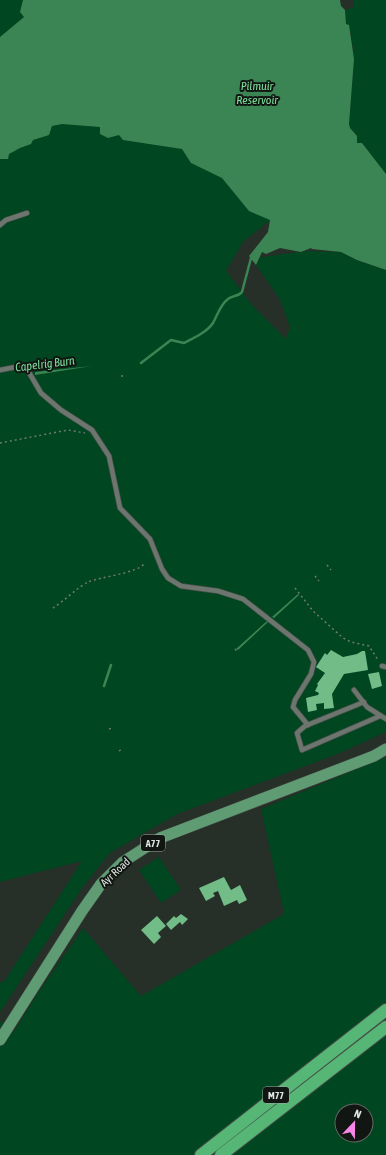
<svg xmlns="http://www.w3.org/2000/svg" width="386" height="1155" font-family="'Asap Condensed',sans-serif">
  <rect width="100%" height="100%" fill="#262f28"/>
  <path fill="#004620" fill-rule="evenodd" d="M0,0H200L270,220L243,242L226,271L253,306L286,339L290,327L279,298L256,265L261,257L307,251L341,252L357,260L386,270V732L340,753L177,814L110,853L82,888L0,1012V982L3,983L82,861L0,882Z
    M354,0H386V174L362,143H357V136L350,128L349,124L354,59L351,34L346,24L345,10L354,7Z
    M386,757V1155H0V1021L13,1033L38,993L83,928L141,996L284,914L261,809ZM342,1111H366V1135H342Z
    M159,857L181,890L161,903L139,870Z"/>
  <path fill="#3b8554" d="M23,0H340L341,6L345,10L346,24L349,25L354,59L349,124L350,128L357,136V143H362L386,174V270L357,260L341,252L312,249L311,248L301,252L280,248L266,254L262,252L256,265L249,256L268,232L270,220L249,211L222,178L191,163L182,149L123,140L119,135L108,138L100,134V127L62,124L52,126L49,135L33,140L31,144L20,148L9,154L8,159H0V37L24,17L20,12Z
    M92,366L35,375V372Z
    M298,594L299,595L274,618L272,617Z
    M267,621L268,622L238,650L236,649Z"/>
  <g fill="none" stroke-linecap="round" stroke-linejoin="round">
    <path stroke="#3b8554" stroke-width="2.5" d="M141,363L171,340L184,343C194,338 207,332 213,323C218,314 220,305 228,299C233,295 238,297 242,292L251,258
      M104,686L111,665"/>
  </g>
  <path fill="#72bc88" d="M331,650L343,657L357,654L362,651H365L368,670L344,674L332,694L334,708L324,709V703L316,704L317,710L308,712L306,698L318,695L319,693L315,691L318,685L317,684L325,673L316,667L325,653L327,655Z
    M379,672L382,686L372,689L368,674Z
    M224,877L231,890L240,885L247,900L239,904L237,900L224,906L218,891L213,893L215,896L206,901L199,888Z
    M181,914L188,919L182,925L180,922L171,930L166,924L174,916L176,918Z
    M157,916L166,926L158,933L161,937L154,944L141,930Z"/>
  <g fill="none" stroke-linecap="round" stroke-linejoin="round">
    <defs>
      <path id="service" d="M0,225L6,220L27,213
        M0,370L21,366L27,369L41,393L61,410L92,430L109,456L120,508L150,539L162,569L168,578L181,586L218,591L243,599L308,650L314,662L311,674L295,700L293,707L308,725
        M382,666L386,667
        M354,690L367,707L386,719
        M364,702L305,726L297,733L302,750L380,716"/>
      <path id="primary" d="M0,1040L82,911L101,884L123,862L160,838L374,756L386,749"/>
      <path id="motorway" d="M201,1155L386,1010
        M221,1155L386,1027"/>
    </defs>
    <use href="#service" stroke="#454d47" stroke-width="6"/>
    <use href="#primary" stroke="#454d47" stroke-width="12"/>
    <use href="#motorway" stroke="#454d47" stroke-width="14"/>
    <path stroke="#717873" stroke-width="1.5" stroke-dasharray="2 3" stroke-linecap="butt" d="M122,375V377
      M0,443L68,430L85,433
      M327,565L331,570
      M315,576L319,581
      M295,588L313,611L343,638L351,642L369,646L378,660
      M53,608C64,601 78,587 88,582C100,577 137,573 144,564
      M235,649L237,651
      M109,729L112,728
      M119,751L122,749"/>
    <use href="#service" stroke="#6c766f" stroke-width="4.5"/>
    <use href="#primary" stroke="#5f9c73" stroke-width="11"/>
    <use href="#motorway" stroke="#56b676" stroke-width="12"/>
  </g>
  <g text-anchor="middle" stroke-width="4" stroke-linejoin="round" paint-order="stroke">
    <g fill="#121613" stroke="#a2a7a3" stroke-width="1">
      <rect x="141" y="835" width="24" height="16" rx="3"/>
      <rect x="263" y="1087" width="26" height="16" rx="3"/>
    </g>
    <g font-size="10" font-weight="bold" fill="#dfe5e1">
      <text x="153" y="847">A77</text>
      <text x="276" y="1099">M77</text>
    </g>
    <g font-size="11" fill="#dfe5e1" stroke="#121613">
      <text transform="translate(115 872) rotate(-43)" y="4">Ayr Road</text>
    </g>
    <g font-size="12" font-style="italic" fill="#7ce09b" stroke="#121613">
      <text x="257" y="90">Pilmuir<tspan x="257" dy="14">Reservoir</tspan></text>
      <text transform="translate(45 364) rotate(-7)" y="4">Capelrig Burn</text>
    </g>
  </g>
  <g transform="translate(354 1123) rotate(22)"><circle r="19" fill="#121613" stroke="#646965"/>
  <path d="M0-3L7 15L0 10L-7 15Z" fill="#f987e9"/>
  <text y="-6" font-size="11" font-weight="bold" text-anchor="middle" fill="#dfe5e1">N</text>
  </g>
</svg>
